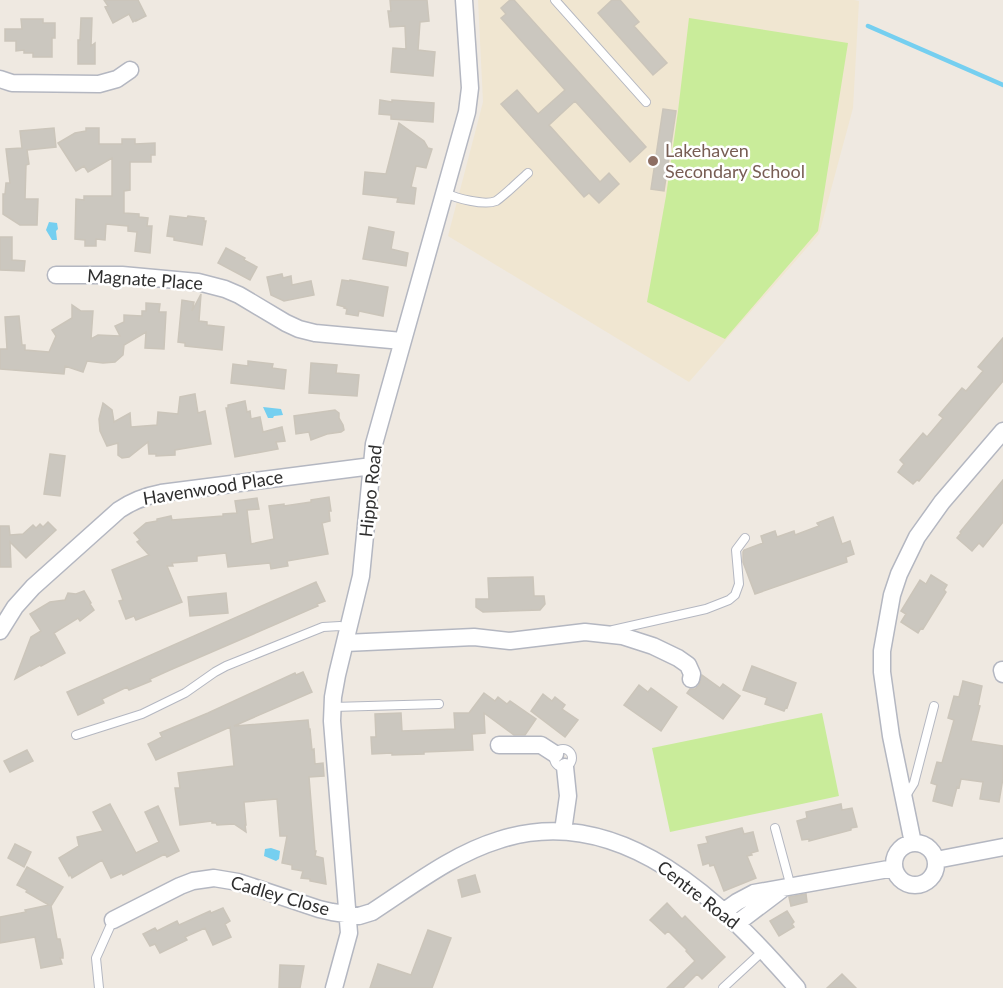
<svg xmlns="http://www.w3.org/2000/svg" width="1003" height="988" font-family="Lato,sans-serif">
  <rect width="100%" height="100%" fill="#efe9e1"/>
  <path fill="#f0e6d1" d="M478,0H854L859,1L853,108L819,234L689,382L448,236L483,102Z"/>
  <path fill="#c9ec9a" d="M689,18L848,43L818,231L725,339L647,302L666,196L678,111Z
    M822,713L839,796L670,832L652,748Z"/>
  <path fill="#75cff0" d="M49,222L57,223L58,229L56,231L57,240H52L46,230Z
    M263,407L281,409L283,415L274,416L273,418H268Z
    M271,848L280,851L279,859L276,861L264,856L265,849Z"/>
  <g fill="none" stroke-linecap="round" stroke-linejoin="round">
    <path stroke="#75cff0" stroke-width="4.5" d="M868,26L1003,85"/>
  </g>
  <path fill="#cbc7bf" stroke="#cbc5ba" stroke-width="1.5" d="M104,0H138L146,16L136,21V20L133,22L129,14L113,23L105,7L108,6Z
    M390,0H427L429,21L420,22L418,50L435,52L433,76L391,72L393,48L406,49L405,26L390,27L388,11H391Z
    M510,0H514L646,147L630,162L575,101L549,125L600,182L609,173L619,184L599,203L589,193L584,197L501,104L517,90L538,114L565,90L501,18L506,14L501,8Z
    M612,0H620L639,22L634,26L667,63L653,75L598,13Z
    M81,18H92L91,46L95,43V64H78V40H80Z
    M21,19H43V23H55V38H52V57H33V53H24V50L16,51V41H5V29H22Z
    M380,100L392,102V100L434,103L433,122L391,119V115L379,114Z
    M663,109L676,111L664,191L651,189Z
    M399,123L424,141L428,148L432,149L426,168L416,166L411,187L416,188L414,204L397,202L398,198L363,194L365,172L386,174Z
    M54,128L56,147L27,150L29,164L26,165L25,199H38L37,225H20L3,214V194H5L6,183H10L6,149L22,148L20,131Z
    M86,128H99V144H122V139H135V144L155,143V155H151V162H130V190L124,191V213L139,214V217L148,218L147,226H152L150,253L135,251L137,232L128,231V226L106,224L105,240L96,239V246H85V240L75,239L76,199L84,200V196H112V158L88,172L84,166L76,171L58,143L75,133L86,131Z
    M170,216L187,218L188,216L204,218V221H206L202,245L174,240V237L167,236Z
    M369,227L394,232L391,249L408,253L406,266L363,259Z
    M0,237H12V260L25,261L24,271L0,270Z
    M226,248L245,258L244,260L257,267L250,280L218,263Z
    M282,274L283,278L291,276L292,285L311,281L314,295L284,301L271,295L267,277Z
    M342,280L349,281L350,280L388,287L383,316L359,311L358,316L346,314L347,309L344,308L345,307L337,305Z
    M201,294L199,321L207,322V325L224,327L222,350L185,346V343L178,342L182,300L194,302L192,311Z
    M146,303L160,304L159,312H166L164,349L145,348L146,332L124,345L123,355L115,362L103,363L87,361L83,372L65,366L64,374L0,369V349H7L5,317L19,316L22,345H25V350L49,352L56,336L52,330L72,318V305L81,311H93L91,339L98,335L120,336L115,326L124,322V315L142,316V311H146Z
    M1003,338V381L919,481L917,480L913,484L898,472L904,464L900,460L923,433L927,437L943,418L939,415L962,388L966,391L983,371L978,367Z
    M248,361L273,364L272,368L286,370L284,389L231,383L233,364L248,366Z
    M311,363L337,365L336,373L359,375L357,396L309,393Z
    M195,394L198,413L205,411L211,444L175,450V455L156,456V454H149L148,442L129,457L122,458L118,455V443L107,446L100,431L99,419L103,403L112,410L114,422L130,413L131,427L157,425L158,412L178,414L180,397Z
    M245,401L247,412L250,411L251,419L260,417L263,432L282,427L285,441L276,442L278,449L235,457L226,408H228V405Z
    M335,410L339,413V418L343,425L344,430L341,432L327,434L311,440L309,432L296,434L294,416Z
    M50,454L65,456L60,496L44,494Z
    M1003,480V522L983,547L979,543L972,551L957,538L961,533L960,532Z
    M329,497L331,511H329L330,521L322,523L328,554L287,561L288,566L271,569L270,563L228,567L226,553L197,556V561L172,563L173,566H167L182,602L136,620L134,616L126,619L119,601L123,600L112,570L149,555L137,542L140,540L134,533L146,523L157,521V519L171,516L172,520L223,516V514L237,513L235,501L257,498L259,509L247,510L251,544L274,539L269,506L284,504V506L311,502V500Z
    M833,517L842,544L850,541L854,554L846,557L847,562L755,594L743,562V552L744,550L763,543L761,536L775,531L777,537L794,531L795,535L819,526L817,523Z
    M48,522L56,530L26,558L10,542L11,567H0V526H9L10,535L23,534L33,525L36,528L40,524L43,527Z
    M931,575L947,585L944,590L946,592L923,629L921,628L918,633L901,622L906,614L901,611L920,580L926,584Z
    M533,577L534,596H544L545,604L540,610L483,612L476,607V599H489L488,578Z
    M316,582L325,601L317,604L318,606L170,670L150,679L151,681L129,690L127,687L102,699L104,703L78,715L67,692Z
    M84,591L91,603L90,604L94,610L80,621L78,618L54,633L65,653L41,666L40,665L15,679L31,637L41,631L30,614L50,602L65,600L68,593L76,594Z
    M226,593L228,613L190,616L188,597Z
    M752,666L796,683L787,708L786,707L784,711L765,704L767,698L743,690Z
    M303,672L312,692L234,726L308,720L309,729H310L312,750L314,749L315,764L323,763L324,776L309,777L315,851H316L315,856L323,858L326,884L310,881V879L301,878L303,871L292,869V865L282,863L287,836H280L277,799L244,802L246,825H245L246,832L234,824L217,825L216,823H212V821L180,825L175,788H180L178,773L234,766L230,727L156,760L148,744L162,737L160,733L208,713L295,673L296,675Z
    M702,675L720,688L723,684L740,696L723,719L687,693L690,689H695L699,685Z
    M963,681L982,686L978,705L980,706L971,741L1003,746V778L999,802L980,799L983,782L961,779L959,788L957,787L952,806L933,801L937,785L931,783L937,762L942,763L954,720L948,718L954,696L959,697Z
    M639,685L648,692L651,688L677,707L661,731L624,705Z
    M484,693L495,701L498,697L507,704L510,701L536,719L525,735H514L484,713L485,733L472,734L473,750L424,752V754L392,755V753L372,754L371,737H376L375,714L401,713L402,731L455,729L454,713H469Z
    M543,694L552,701L555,697L565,705L562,709L578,720L565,737L531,711Z
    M27,750L33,761L10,772L4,761Z
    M110,804L136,853L159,842L145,812L158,806L179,851L167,857L165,854L123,875L122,873L111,878L102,860L72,878L70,874L69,876L59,858L79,846L77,837L103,831L93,812Z
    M841,804L842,810L852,808L857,827L851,828V830L809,841V839L802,840L797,821L807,818L806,812Z
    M742,828L744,834L753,832L758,851L751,853L752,855L747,856L756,878L724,891L714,865L710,866L709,863L703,865L698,845L708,843L706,837Z
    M15,844L31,852L24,867L8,858Z
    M27,867L63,887L51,906L57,939H60L63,953V958H60L62,964L41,968L35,937L0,943V917L26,912L25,910L49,905L26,892L27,890L17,885Z
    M475,875L480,892L462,897L458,880Z
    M806,894L807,902L791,906L789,897Z
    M667,903L682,919L685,916L725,957L702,979L697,974L683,988H667L695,961L686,951L687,950L668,931L665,934L650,920Z
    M223,908L230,921L225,924L231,937L213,945L205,928L185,937L187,940L160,953L155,944L150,946L143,934L155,928L157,931L177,921L179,925L210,911L211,913Z
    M787,911L794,922L792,924L794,927L779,936L770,921Z
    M428,930L451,938L432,988H370L378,964L411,975Z
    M280,965L304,966L300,988H279Z
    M842,974L856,988H827Z"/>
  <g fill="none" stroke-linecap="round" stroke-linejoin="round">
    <defs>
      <path id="lane" d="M555,0L646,102
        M445,193C456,198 484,206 496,201C504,196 520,180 528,173
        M613,630L706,609L729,600L735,595L739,584L736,550L745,538
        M333,707L439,704
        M76,735L142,714L185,693L215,672L226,666L323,627L340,626L348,629
        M554 758a9 9 0 1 1 18 0a9 9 0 1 1-18 0Z
        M904,799L914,783L934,706
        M775,828L791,887
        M99,988L96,958L113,920
        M723,988L763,951"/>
      <path id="street" d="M0,79L12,83L99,84L117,79L130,70
        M56,275H122L198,282L225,289L239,295L286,323L299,329L315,333L402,341
        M0,631L15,607L33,587L119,510C132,501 145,496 161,493L372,466
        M345,643L474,637L510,641L585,632L622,636L653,646L678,658L688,665L692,674L691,679
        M1002,670L1003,674
        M499,745H541L555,754
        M563,831L568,796L565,767
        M894 864a21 21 0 1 1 42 0a21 21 0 1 1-42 0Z
        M913,843L891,736L882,672V651L892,595L899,574L917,537L942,502L1003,431
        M936,860L1003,847
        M723,912L737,902L754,893L894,868
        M113,920L180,886L193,881L214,878L238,882L319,909L332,912L359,916L372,912C412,886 453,854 499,840C621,800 724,904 797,988
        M736,924L781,890
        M334,988L349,933L332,721L333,697L337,675L361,576L374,444L467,112L470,88L464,0"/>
    </defs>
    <use href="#lane" stroke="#b4b7c1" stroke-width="10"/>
    <use href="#street" stroke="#b4b7c1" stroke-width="19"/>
    <use href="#lane" stroke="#fff" stroke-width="8"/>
    <use href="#street" stroke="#fff" stroke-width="16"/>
  </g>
  <circle fill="#8d6e63" stroke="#fff" stroke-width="2" cx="653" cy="161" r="6"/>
  <g text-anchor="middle" stroke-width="5" stroke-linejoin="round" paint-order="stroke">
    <g font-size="18" fill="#785e54" stroke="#fff" text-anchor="start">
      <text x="665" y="157">Lakehaven<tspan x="665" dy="21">Secondary School</tspan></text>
    </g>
    <g font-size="18" fill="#2e2e2e" stroke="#fff">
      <text transform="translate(145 280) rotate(4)" y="6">Magnate Place</text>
      <text transform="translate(213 488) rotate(-9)" y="6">Havenwood Place</text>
      <text transform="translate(371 491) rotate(-84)" y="6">Hippo Road</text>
      <text transform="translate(698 895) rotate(38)" y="6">Centre Road</text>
      <text transform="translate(280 896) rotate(16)" y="6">Cadley Close</text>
    </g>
  </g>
</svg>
